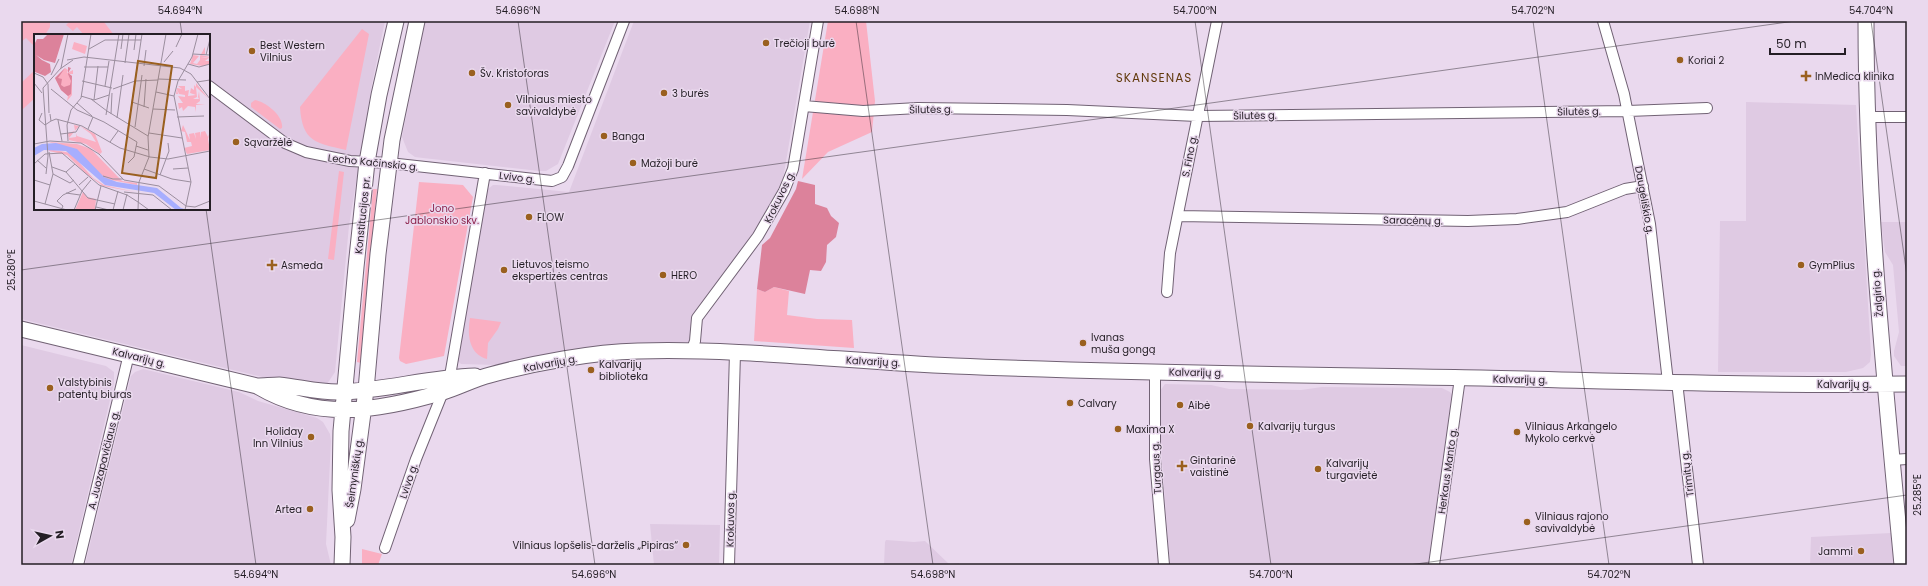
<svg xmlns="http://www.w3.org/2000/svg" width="1928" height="586" font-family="Poppins,sans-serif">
  <rect width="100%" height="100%" fill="#ead9ee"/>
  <path fill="#dfcae3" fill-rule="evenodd" d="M21,21H385L372,84L349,226L335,372L327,384L322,386L296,385L21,319ZM35,35H209V209H35Z
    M425,21H615L558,164L546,171H539L423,158L415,157L408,152L402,137Z
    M634,21H810L783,179L772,206L749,243L694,316L691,342L632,343L563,351L497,365L461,364L457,360L488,189L493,185H497L569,192Z
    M1746,102L1856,105L1871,354L1870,362L1863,368L1846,372H1718L1720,221H1746Z
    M1881,222H1907V366H1901L1894,356V351L1899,332L1893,265L1885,252Z
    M21,345L106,366L114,372V383L71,565H21Z
    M143,369L239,392L258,401L317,418L323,422L330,434L331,441L326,544L331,565H85L131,376L135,372Z
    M1165,384L1211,385L1229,389L1301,390L1322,387L1442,388L1450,392L1454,397L1430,565H1170L1160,435V391Z
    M650,524L720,525L719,565H654Z
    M1891,533L1895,564L1810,565L1811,537Z
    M886,540L914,542L925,541L949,564L959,563V565H884L885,542Z"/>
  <path fill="#faafc2" d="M22,21H50V27L45,35H35L34,46L26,38L21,42Z
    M70,21L104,22L114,35H84L77,27L73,31L66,25Z
    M828,21H866L875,101L872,132L828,152L802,179Z
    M362,29L369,34L346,150C316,143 302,142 300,107Z
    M35,70V98L23,109L21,107V83Z
    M255,100C266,102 284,116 282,128L280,129L251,107V103Z
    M339,171L344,172L334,260L328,259Z
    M419,182L463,185L473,197L444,356L406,364L400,361L399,358Z
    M373,189H377L361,363L357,362Z
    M774,287L789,291L787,315L817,319L852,320L854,348L754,341L757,289L765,292Z
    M470,318L501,322L498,329L488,343L487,359C469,354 467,335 470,318Z
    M362,549L382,554L378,565H362Z"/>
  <path fill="#dc829b" d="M798,181L815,185V204L827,208L831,216L839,223L836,237L827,245L826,262L821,271L810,270L805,294L774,287L765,292L757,289L762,245L770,238L796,189Z"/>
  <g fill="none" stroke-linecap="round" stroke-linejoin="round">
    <defs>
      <path id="street" d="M1603,21L1624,94L1650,224L1668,382
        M209,86L285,143L306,152L350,161L389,163L552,181L562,177L568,166L624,21
        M804,106L863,111L918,108L1067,110L1197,116L1628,111L1707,108
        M1867,117H1907
        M1178,216L1468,221L1517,219L1567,212L1625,189L1643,186
        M1167,292L1170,253L1217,21
        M691,352L695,341L697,318L758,236L784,191L793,169L818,21
        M1155,371V459L1164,565
        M450,376L485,173
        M1677,382L1698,565
        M1892,460L1907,459
        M385,548L416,459L443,392
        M78,565L129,354
        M729,565L735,353
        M1434,565L1460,378"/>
      <path id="primary" d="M1866,21C1866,203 1885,384 1902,565
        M21,329L257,386C264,386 272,385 279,385C300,387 320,393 342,392C387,390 431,377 475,376
        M257,386C317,422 379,411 443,392C459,387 474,379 490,375C534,363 593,352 638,351C744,348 850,362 955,366C1130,373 1306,375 1481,378C1623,381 1765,386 1907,384
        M347,520L353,489L366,390L378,254L392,140L417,21
        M342,565L343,537L340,490L341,431L356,267L367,162L379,95L396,21"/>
    </defs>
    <use href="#street" stroke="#716274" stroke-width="12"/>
    <use href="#primary" stroke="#716274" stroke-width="17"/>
    <use href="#street" stroke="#fff" stroke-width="10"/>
    <use href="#primary" stroke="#fff" stroke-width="15"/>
  </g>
  <path fill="none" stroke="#241e25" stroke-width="1" stroke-opacity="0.45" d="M180,21L182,35M518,21L595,565M856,21L933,565M1195,21L1271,565M1533,21L1609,565M1871,21L1907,276M206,209L256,565M21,270L1795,21M1409,565L1907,495"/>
  <g fill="#9a601f" stroke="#ead9ee" stroke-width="1.5">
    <circle cx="766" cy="43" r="4"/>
    <circle cx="252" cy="51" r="4"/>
    <circle cx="1680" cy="60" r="4"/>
    <circle cx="472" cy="73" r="4"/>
    <path d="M1804 70h4v4h4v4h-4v4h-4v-4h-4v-4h4z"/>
    <circle cx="664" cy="93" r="4"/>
    <circle cx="508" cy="105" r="4"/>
    <circle cx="604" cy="136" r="4"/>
    <circle cx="236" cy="142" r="4"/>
    <circle cx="633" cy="163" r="4"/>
    <circle cx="529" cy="217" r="4"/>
    <path d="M270 259h4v4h4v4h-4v4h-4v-4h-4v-4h4z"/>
    <circle cx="1801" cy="265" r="4"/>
    <circle cx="504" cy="270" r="4"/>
    <circle cx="663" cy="275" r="4"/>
    <circle cx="1083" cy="343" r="4"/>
    <circle cx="591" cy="370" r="4"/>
    <circle cx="50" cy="388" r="4"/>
    <circle cx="1070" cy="403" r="4"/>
    <circle cx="1180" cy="405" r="4"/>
    <circle cx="1250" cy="426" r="4"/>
    <circle cx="1118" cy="429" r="4"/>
    <circle cx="1517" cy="432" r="4"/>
    <circle cx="311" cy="437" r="4"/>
    <path d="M1180 460h4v4h4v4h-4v4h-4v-4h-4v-4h4z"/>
    <circle cx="1318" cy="469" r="4"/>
    <circle cx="310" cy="509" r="4"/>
    <circle cx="1527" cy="522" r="4"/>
    <circle cx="686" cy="545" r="4"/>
    <circle cx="1861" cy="551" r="4"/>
  </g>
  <g text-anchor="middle" stroke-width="3" stroke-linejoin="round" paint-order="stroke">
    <g font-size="10" fill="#241e25" stroke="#ead9ee" text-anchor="start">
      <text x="774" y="47">Trečioji burė</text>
      <text x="260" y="49">Best Western<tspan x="260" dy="12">Vilnius</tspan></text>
      <text x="1688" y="64">Koriai 2</text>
      <text x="480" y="77">Šv. Kristoforas</text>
      <text x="1815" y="80">InMedica klinika</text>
      <text x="672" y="97">3 burės</text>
      <text x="516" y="103">Vilniaus miesto<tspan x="516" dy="12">savivaldybė</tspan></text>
      <text x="612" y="140">Banga</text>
      <text x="244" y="146">Sąvaržėlė</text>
      <text x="641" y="167">Mažoji burė</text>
      <text x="537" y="221">FLOW</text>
      <text x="512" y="268">Lietuvos teismo<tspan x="512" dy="12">ekspertizės centras</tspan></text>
      <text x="281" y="269">Asmeda</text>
      <text x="1809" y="269">GymPlius</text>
      <text x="671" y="279">HERO</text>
      <text x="1091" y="341">Ivanas<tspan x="1091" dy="12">muša gongą</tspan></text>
      <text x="599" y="368">Kalvarijų<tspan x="599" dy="12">biblioteka</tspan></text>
      <text x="58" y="386">Valstybinis<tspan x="58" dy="12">patentų biuras</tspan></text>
      <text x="1078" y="407">Calvary</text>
      <text x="1188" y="409">Aibė</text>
      <text x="1258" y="430">Kalvarijų turgus</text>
      <text x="1525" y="430">Vilniaus Arkangelo<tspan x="1525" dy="12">Mykolo cerkvė</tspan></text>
      <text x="1126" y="433">Maxima X</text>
      <text x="303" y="435" text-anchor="end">Holiday<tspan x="303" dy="12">Inn Vilnius</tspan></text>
      <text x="1190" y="464">Gintarinė<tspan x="1190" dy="12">vaistinė</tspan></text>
      <text x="1326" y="467">Kalvarijų<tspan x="1326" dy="12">turgavietė</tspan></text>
      <text x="302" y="513" text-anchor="end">Artea</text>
      <text x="1535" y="520">Vilniaus rajono<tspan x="1535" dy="12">savivaldybė</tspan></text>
      <text x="678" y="549" text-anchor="end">Vilniaus lopšelis-darželis „Pipiras“</text>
      <text x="1853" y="555" text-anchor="end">Jammi</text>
    </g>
    <g font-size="10" fill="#241e25" stroke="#ead9ee">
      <text transform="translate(931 109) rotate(-1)" y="4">Šilutės g.</text>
      <text transform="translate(1579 111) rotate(-1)" y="4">Šilutės g.</text>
      <text transform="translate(1255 115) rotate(-1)" y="4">Šilutės g.</text>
      <text transform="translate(1189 156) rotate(-79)" y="4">S. Fino g.</text>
      <text transform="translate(373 162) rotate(6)" y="4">Lecho Kačinskio g.</text>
      <text transform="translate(517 177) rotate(7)" y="4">Lvivo g.</text>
      <text transform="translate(779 197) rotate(-64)" y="4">Krokuvos g.</text>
      <text transform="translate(1645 200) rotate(80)" y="4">Daugėliškio g.</text>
      <text transform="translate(362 215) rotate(-84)" y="4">Konstitucijos pr.</text>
      <text transform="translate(1413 220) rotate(1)" y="4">Saracėnų g.</text>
      <text transform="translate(1877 293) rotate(-95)" y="4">Žalgirio g.</text>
      <text transform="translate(139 357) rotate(14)" y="4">Kalvarijų g.</text>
      <text transform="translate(873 361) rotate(3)" y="4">Kalvarijų g.</text>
      <text transform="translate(550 363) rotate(-11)" y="4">Kalvarijų g.</text>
      <text transform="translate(1196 372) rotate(1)" y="4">Kalvarijų g.</text>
      <text transform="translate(1520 379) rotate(1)" y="4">Kalvarijų g.</text>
      <text x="1844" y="388">Kalvarijų g.</text>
      <text transform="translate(103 460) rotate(-76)" y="4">A. Juozapavičiaus g.</text>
      <text transform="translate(1156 468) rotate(-93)" y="4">Turgaus g.</text>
      <text transform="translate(1447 471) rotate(-82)" y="4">Herkaus Manto g.</text>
      <text transform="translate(354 473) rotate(-82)" y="4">Šeimyniškių g.</text>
      <text transform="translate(1687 474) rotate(-97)" y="4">Trimitų g.</text>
      <text transform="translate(408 481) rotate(-71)" y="4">Lvivo g.</text>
      <text transform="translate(730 519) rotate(-89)" y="4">Krokuvos g.</text>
    </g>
    <g font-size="10" fill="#8b214a" stroke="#ead9ee">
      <text x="442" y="212">Jono<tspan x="442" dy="12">Jablonskio skv.</tspan></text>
    </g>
    <g font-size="12" letter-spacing="1" fill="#633b0e" stroke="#ead9ee">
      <text x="1154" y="82">SKANSENAS</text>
    </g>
  </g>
  <g transform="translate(34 34)">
    <rect width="176" height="176" fill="#ead9ee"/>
    <path d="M40,8L53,12L51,20L38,15ZM171,13V21L167,22H176L167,24L176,23L171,27H176V30L169,32L156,30L159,21L165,22L159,29L163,30L166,26V22ZM31,34L34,36L33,39L39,36V40H35L38,42V61L33,67L34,62L27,56L21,44ZM151,47V57L155,56L154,62L162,61L156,59L157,54L160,56V51L162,53V49L174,64L162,53L163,63L159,65H165L164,63L165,57L166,67L162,70H171L162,71V78L161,73L154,72L149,77L148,73L145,75L144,69H149L144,62L151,63V61L145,60L143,55L144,60H142L143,54L148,55L144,52H151ZM40,91L45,92L35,104L42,103L43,99V102L62,108L57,100L46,92L61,100L68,118L66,120L52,110L35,106L34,99L41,97ZM149,91L156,106L155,100L160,99L162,105L161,99L166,98L167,104V98L171,97L174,103L176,98L174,105L176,116L153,120L150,114L158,112L157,108H153L151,98L147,97ZM14,108L43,110L57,115L88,147L103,149V151L72,145L59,135L43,116ZM14,115L37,119L59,144L70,151L101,158L69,152L51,139L33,121L15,117ZM49,158L53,163L62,165L61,176H41Z" fill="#faafc2"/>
    <path d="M14,0H30L21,29L10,26L2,21L8,26L16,30L17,38L11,42L1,38L0,11L3,5H9ZM34,33L37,34L34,39L38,42L37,60L34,62L27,56L21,44L31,34L24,44L28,45L27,51L30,53L36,51L37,47L34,40Z" fill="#dc829b"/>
    <path d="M22,109L43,115L70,143L83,148L123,154L147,174L154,176H142L120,159L71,151L32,117L10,116L0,122V114L8,110Z" fill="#a7aefe"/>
    <path fill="none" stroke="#9b8e9e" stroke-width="1" d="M142,13L148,0M55,15L71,6H107M87,15L89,0M100,16L102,0M159,20L176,21M172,21L176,5M33,26L50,23L146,34L157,40L176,65M130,28L139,17M91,29L95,0M154,30L165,33L176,30M110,32L112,16M50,33H74M26,35L39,26M0,39L9,43L14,50L15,79M17,41L25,25M124,45L152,46M48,47L78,54M101,47L124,46M163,48L176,46M0,49L8,59M71,52L75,27M17,55L43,76L70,88L103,108L100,123L94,129M79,55L101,47M122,58L140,62M47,62L60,66L75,61M57,65L73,77M60,66L64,32M98,68L115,74M43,69L58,82M110,73L112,45M119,75L141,76M73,77L114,102M8,79L5,86L11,91L17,87L16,80M77,80L78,59M72,81L85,0M143,83L170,82M83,84L89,41M24,86L28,107M17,87L22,85L48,92L86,114L116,123L134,125L176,117M101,93L108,41M54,95L59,83M115,99L148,104M27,100L42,98L46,91M93,102L108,0M34,107L33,91L37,76L47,64L57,0M76,108L84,97M0,110L16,107L47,109L65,120L90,146L125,152L152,172L161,173L176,167M102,112L114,116M3,126L12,134M0,130L11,120L28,119L65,151L93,161L104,168M18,133L32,138L54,164L81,170M110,135L138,145L157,148M139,135L154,134M32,138L41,130M12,140L14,122L9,54L27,34L34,0M19,140L36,149L40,146M126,141L135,117L134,109M69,142L79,145H89M0,146L16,151M45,151L54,143M90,158L119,161L138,176M32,159L46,161M0,167L33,176M104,168L115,176M11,170L19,140L15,118M62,173L75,176M28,174L29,172L23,167L29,161L42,155M40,176L48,157L57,146M61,176L67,152M79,176L84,157M89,176L93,160M104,176L105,148L115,123L114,103L132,0M151,176L157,148L140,62L144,47L158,23L164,0"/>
    <path fill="#9a601f" fill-opacity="0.15" stroke="#9a601f" stroke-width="2" d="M104,27L138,32L122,144L88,139Z"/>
    <rect width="176" height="176" fill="none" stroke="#241e25" stroke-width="2"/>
  </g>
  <rect width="1928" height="586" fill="none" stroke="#ead9ee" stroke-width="44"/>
  <g transform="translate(50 536) rotate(82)" stroke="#ead9ee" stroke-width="3" paint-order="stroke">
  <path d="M0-3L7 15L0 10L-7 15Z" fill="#241e25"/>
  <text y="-6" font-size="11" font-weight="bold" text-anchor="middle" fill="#241e25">N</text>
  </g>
  <path d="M1770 48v6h75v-6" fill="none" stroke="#241e25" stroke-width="2"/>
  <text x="1776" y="48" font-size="12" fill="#241e25" stroke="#ead9ee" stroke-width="3" paint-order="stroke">50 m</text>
  <rect x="22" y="22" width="1884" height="542" fill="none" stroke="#241e25" stroke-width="1.5"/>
  <g font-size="10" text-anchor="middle" fill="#241e25">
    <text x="180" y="14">54.694°N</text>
    <text x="518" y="14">54.696°N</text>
    <text x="857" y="14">54.698°N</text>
    <text x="1195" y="14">54.700°N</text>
    <text x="1533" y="14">54.702°N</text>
    <text x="1871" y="14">54.704°N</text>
    <text transform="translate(11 270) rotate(-90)" y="4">25.280°E</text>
    <text transform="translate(1917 495) rotate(-90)" y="4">25.285°E</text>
    <text x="256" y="578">54.694°N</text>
    <text x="594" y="578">54.696°N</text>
    <text x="933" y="578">54.698°N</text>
    <text x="1271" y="578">54.700°N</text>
    <text x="1609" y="578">54.702°N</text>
  </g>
</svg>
